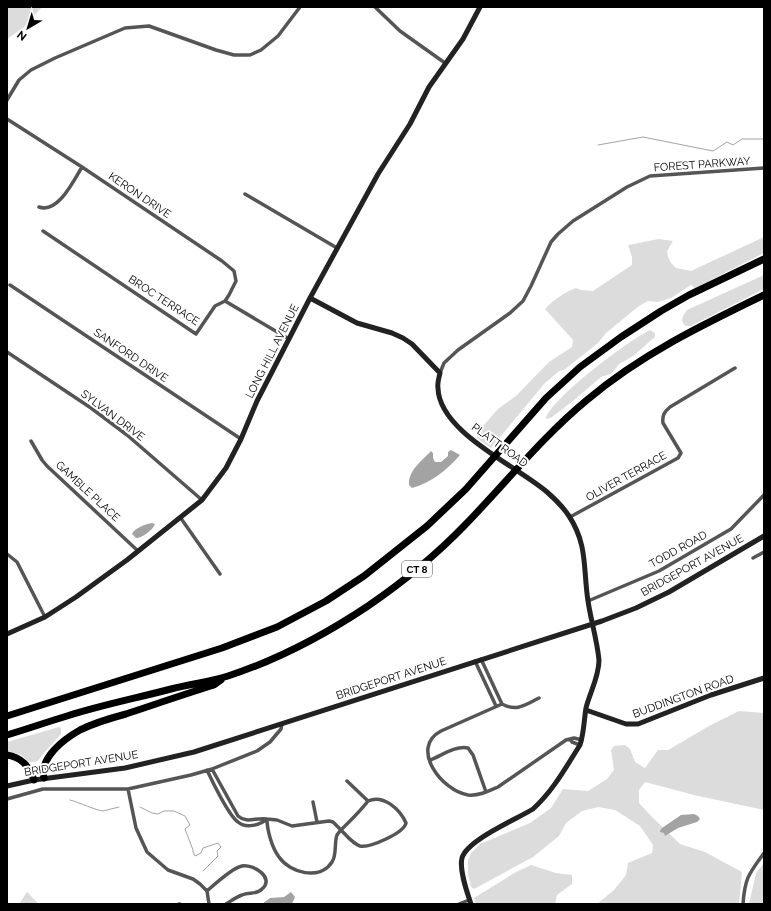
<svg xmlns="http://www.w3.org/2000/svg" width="771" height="911" font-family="Raleway,sans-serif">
  <rect width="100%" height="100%" fill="#fff"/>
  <path fill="#dcdcdc" d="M7,7H42L23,28L7,39Z
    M764,237V253L695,288L691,285L671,298L658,302L648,301L639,306L606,333L598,343L564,370L559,371L544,384L491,448L477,438V433L498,409L516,396L549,362L572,347L573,340L545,309C553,300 565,292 576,288L581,290L593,291L632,265V257L628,245L659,239L673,241L667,251L668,257L671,263L676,268L691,271Z
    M764,275V289L691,326H686C679,321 683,315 687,310Z
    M650,330L655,333V337L633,356L619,364L611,374L601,377L573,401L552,417L547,419L546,418C554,396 628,341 650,330Z
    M739,711L764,713V810L694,795L645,782L639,790V803L651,816L680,844L705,852L742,872L739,904H597L614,890L626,875L628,863L652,853L653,845L640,826L615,810L598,807L582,811L566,823L559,836L533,857L474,889L471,887L468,874V861L471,853L480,844L530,823L551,808L563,789L588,791L607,779L614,770L611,750L614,746L625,745L630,749L635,762L645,768L658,750H668L709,726Z
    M59,727L61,728V734L43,754L38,761L34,762H29L21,755L7,751V742Z
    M764,863V904H749L756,873Z
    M531,865L556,873L572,875V884L557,895L555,904H476L474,898L516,872Z
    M27,892L39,904H19Z"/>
  <path fill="#a3a3a3" d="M451,450L460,455C447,470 431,483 412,488L409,485C408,470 423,460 431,451L433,453V458L435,462H441L448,456V452Z
    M152,523L155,524C153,530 142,538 136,538L132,534C134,528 146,524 152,523Z
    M694,814L698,816L700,819L697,822L678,828L665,836L664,833L660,832V831L662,828L681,815Z
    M291,892L295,897L292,904H262L270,898L284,897Z"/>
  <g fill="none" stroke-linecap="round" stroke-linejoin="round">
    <path stroke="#a3a3a3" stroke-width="1" d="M598,145L643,137L713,151L727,142L733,145L742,139H764
      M7,764H8
      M70,800C78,802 98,811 103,811C108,810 114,808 119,807
      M140,807L152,813L158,814L164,811H174L185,816L190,825L185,829L193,850V852L195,856L201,853L203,848L218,843L221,847L217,851L218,856L203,871"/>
    <path stroke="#555" stroke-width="3.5" d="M375,7L400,31L445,63
      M7,100L19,80L31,70L55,58L125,28L149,26L216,50L234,55H250L261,50L278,36L300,7
      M7,119L82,167L222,261L234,271L236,281L229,295L225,301L215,306L196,334L43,231
      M245,194L337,248
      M39,207C58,214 74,180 82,167
      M10,285L241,439
      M225,301L289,339
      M7,352L91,408L127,435L202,500
      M440,373L444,363L458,350L510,313L523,301L531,286L551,242L558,234L573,221L627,187L650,176L764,168
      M31,441L42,460L47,466L138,551
      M180,517L220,574
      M570,517L678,458L681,453L663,423C662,416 664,412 670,407L735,368
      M7,554L17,562L45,617
      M753,558L764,552
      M588,601L659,571L731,529L764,495
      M481,659L502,704C517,712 525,705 539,698
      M475,661L496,706
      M502,704L441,731C409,748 442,791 468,795C479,796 489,791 498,787L566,740L574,738L582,740
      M570,739L572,742L580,745
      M430,760C441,756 456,745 468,748L473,755L486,792
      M212,769L238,816C247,824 256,817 267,819
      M207,770C212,781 229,816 238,822C246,829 260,825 267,819
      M347,781L368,801
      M128,789L136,828L147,852L168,870L193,879L200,884L207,891L209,904
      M7,799L43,789H128L191,775L212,769L257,751L270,742L281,729L282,724
      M313,802L317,822
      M341,830C346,835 353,844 360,846C370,848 404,833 406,823C400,809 383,794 368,801C362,809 355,816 348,823C344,827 340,830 337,835C334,843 337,855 332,862C320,881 290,873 279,857C272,848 267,830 267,819L277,820L292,826L329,821L333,822L341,830
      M207,891C215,884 232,868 242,866C254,864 275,878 262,889C256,895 249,892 242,895C236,897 231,901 226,904
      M179,904H180
      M459,904L469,900
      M743,904C745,877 749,874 764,853"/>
    <path stroke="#222" stroke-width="5" d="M310,298L357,323L392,333L403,338L412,344L440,373C439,378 437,383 438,388C439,432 517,466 547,492C555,499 563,507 569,516C588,545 583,569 588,601C591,621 597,640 599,660C599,677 590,692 586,708C584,720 584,733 580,745C566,767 553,791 533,809C517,819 467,840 462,858C459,870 467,892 471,904
      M7,634L45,617L76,597L127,560L202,500L226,468L241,439L257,401L310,298L378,174L410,124L429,87L463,39L480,7
      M586,710L626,724H638L711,695L764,678
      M7,786L34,780L125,768L194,752L602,621L636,608L669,592L764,536"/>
    <path stroke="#000" stroke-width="7" d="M7,716L222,648L277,627L326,601L364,576L427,526L466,489L546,398L580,367L621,337L661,311L689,295L764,259
      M7,735C27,729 47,722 67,716C101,705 137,698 171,689C190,684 210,682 228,676C277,660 326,634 368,606C403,582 436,555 465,525C505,484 542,437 587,400C640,355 702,325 764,295
      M7,755C21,757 30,767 34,780
      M44,778C39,758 64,739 80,730C94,723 111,718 126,714C156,704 185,694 214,685L221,680"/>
  </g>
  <g text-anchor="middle" stroke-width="4" stroke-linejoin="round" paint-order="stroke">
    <rect fill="#fff" stroke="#4c4c4c" stroke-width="1" x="402" y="561" width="30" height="16" rx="3"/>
    <g font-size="10" font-weight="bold" fill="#000">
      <text x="417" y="573">CT 8</text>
    </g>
    <g font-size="11" fill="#000" stroke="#fff">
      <text transform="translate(702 164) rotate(-4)" y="4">FOREST PARKWAY</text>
      <text transform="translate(140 195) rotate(34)" y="4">KERON DRIVE</text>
      <text transform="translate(164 300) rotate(33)" y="4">BROC TERRACE</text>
      <text transform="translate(272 351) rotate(-63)" y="4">LONG HILL AVENUE</text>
      <text transform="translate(131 355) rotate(34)" y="4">SANFORD DRIVE</text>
      <text transform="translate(113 415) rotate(37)" y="4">SYLVAN DRIVE</text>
      <text transform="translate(500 445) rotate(36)" y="4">PLATT ROAD</text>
      <text transform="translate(626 476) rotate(-29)" y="4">OLIVER TERRACE</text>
      <text transform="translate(88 491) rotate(43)" y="4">GAMBLE PLACE</text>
      <text transform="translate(678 549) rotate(-29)" y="4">TODD ROAD</text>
      <text transform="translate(692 565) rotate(-29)" y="4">BRIDGEPORT AVENUE</text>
      <text transform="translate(391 678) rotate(-18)" y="4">BRIDGEPORT AVENUE</text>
      <text transform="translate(683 696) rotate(-20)" y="4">BUDDINGTON ROAD</text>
      <text transform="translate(81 763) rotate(-9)" y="4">BRIDGEPORT AVENUE</text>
    </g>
  </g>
  <rect width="771" height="911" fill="none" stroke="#000000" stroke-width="16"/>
  <g transform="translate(28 28) rotate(218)" stroke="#ffffff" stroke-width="3" paint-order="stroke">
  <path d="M0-3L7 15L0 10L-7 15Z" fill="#000000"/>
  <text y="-6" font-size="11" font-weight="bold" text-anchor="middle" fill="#000000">N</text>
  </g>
</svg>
